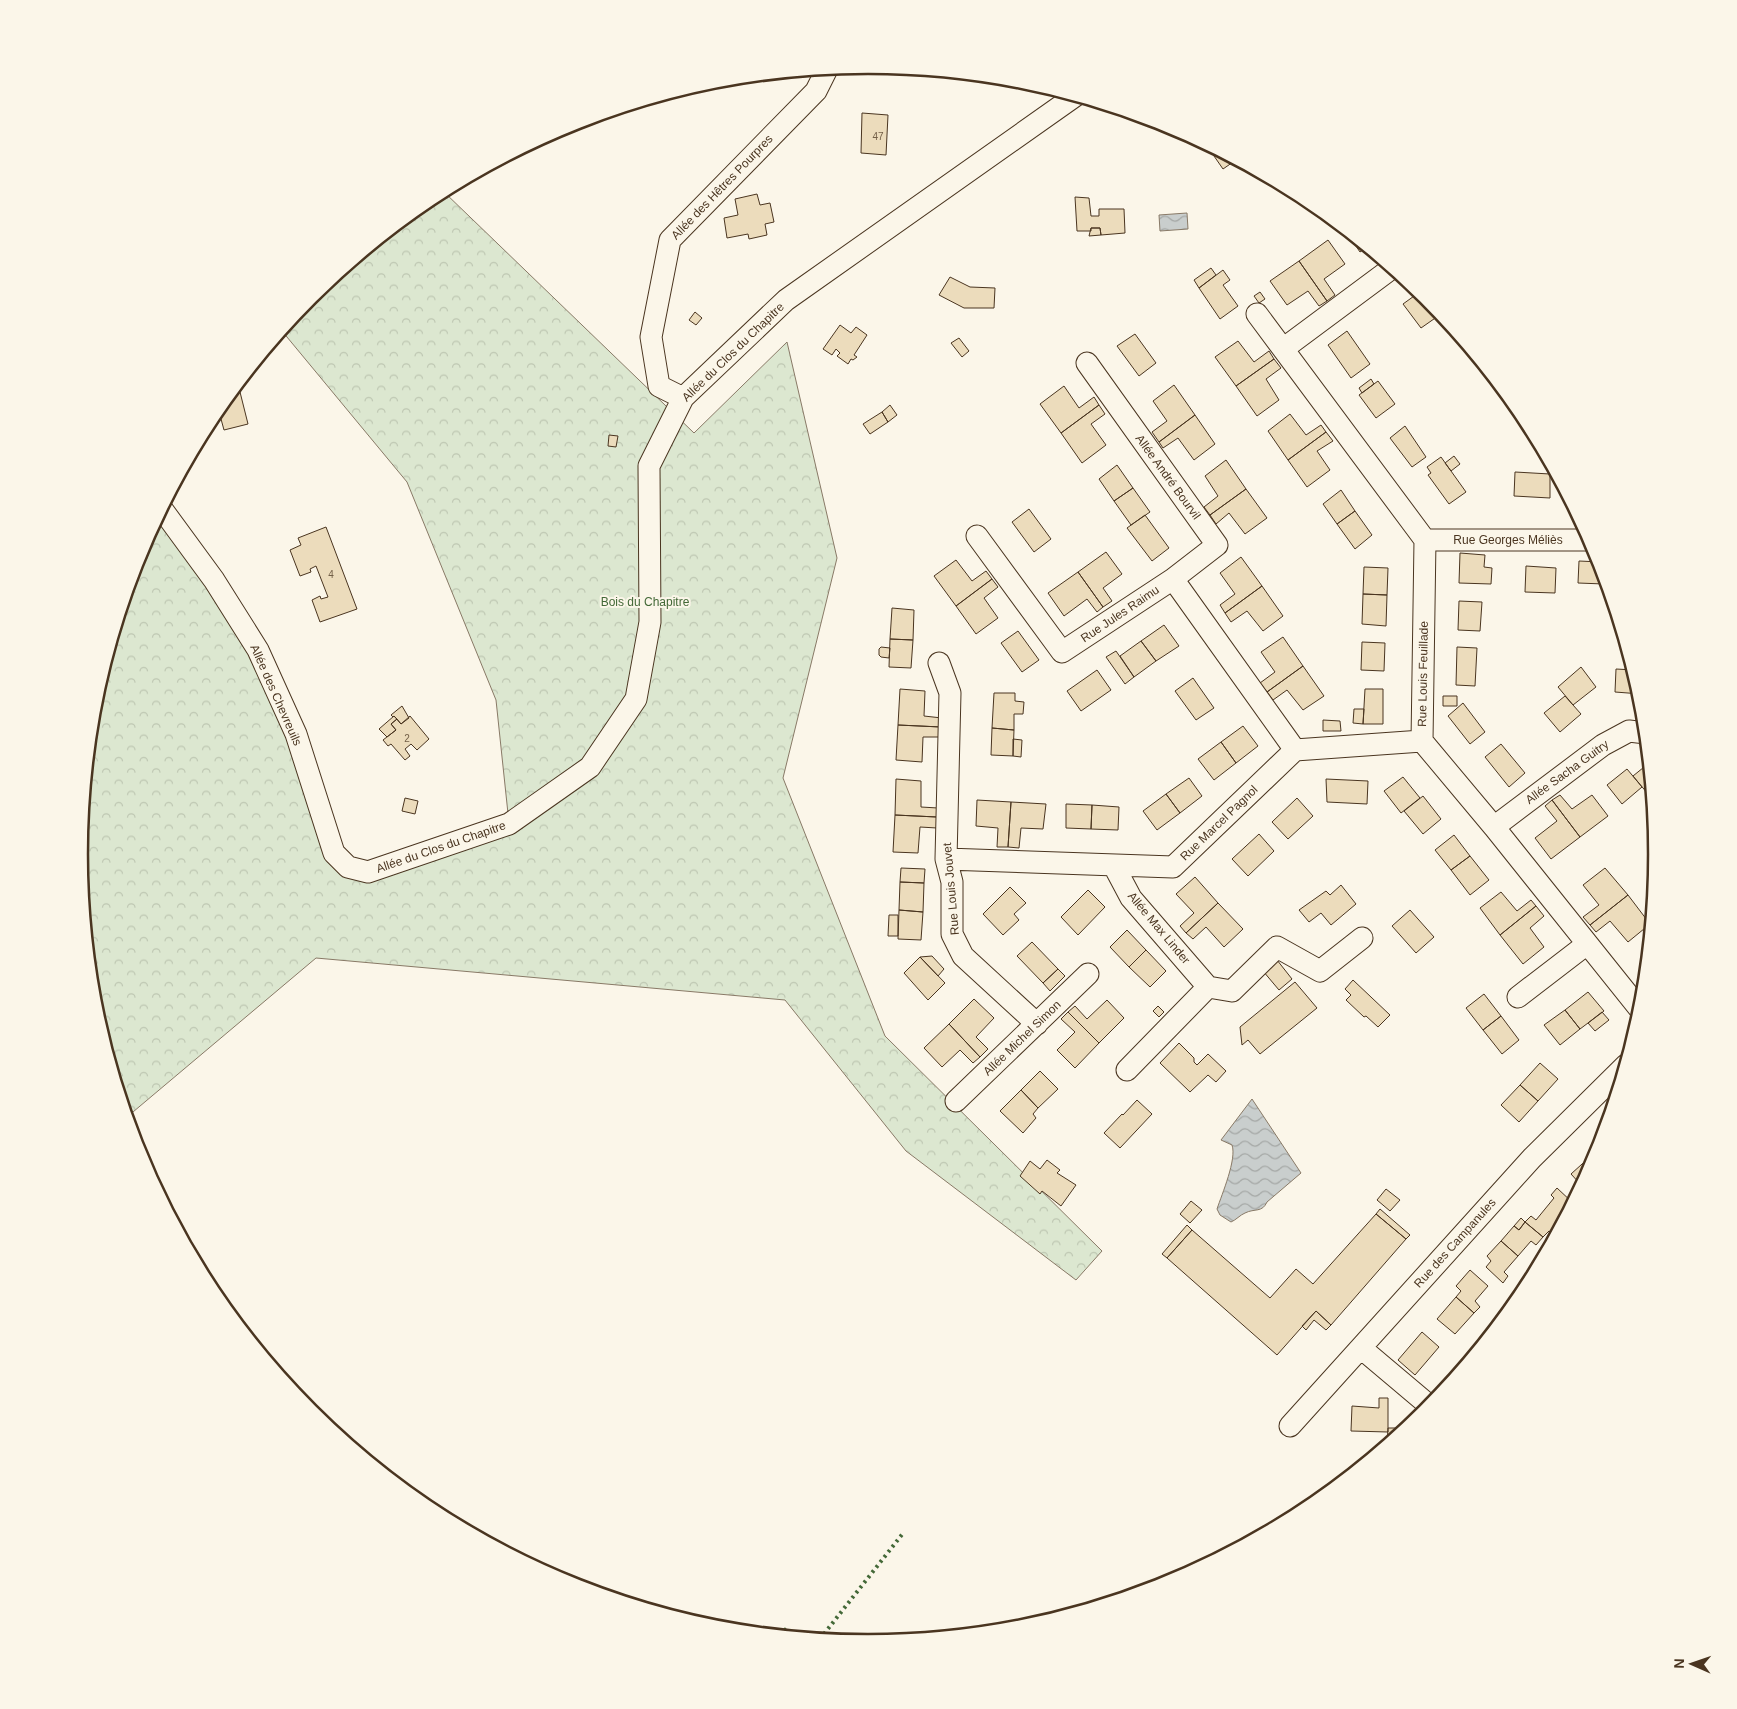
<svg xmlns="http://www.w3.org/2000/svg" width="1737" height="1709" font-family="Helvetica,sans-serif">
  <defs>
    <pattern id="forest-crowns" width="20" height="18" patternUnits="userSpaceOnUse" patternTransform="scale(1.25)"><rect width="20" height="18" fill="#dce7d0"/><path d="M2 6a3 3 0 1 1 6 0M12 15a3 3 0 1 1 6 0" fill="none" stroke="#bec7b2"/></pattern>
    <pattern id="water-waves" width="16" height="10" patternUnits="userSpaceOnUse" patternTransform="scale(1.25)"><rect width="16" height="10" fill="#c9cecd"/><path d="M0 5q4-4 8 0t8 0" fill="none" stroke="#a5a8a6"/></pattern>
  </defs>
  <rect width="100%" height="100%" fill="#fbf6e9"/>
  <path fill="url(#forest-crowns)" stroke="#887966" d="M443,191L694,433L787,342L837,558L783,778L885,1036L1102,1251L1076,1280L906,1151L785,1000L316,958L127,1117L94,1008L79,854L94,700L139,552L162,509L214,580L348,867L509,823L496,700L407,482L282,331L310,296L430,198Z"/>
  <path fill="url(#water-waves)" stroke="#887966" d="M1187,213L1188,229L1160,231L1159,215Z
    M1252,1099L1301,1173L1267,1202C1262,1213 1255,1208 1245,1213C1240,1215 1236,1220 1231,1222L1220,1215L1217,1209C1222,1194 1237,1159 1232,1145L1221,1140Z"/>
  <path fill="#ecdcbc" stroke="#4a3520" d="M862,113L888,115L886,155L861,153Z
    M1205,143L1236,160L1223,169Z
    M757,194L760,205L770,203L774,222L765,224L767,235L749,239L748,234L727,238L724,218L738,215L735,199Z
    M1075,197L1089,198L1091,216H1099V209H1124L1125,233L1101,235L1100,228H1091V231H1077Z
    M1091,228H1100L1101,235L1089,236Z
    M1345,230L1367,247L1360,252Z
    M1328,240L1345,264L1324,279L1335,295L1327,301L1299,261Z
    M1299,261L1327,301L1319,306L1308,291L1287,305L1270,281Z
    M1211,268L1216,275L1199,288L1194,280Z
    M1223,270L1230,280L1223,285L1238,306L1220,319L1199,288Z
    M950,277L970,287L995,288L994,308H964L939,295Z
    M1421,291L1441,314L1421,328L1403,304Z
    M1260,292L1265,299L1259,303L1254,296Z
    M695,312L702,318L696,325L689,320Z
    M840,325L851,333L856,327L867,335L854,355L857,357L853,360L851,359L848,364L837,356L840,353L836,349L832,355L823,349Z
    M1347,331L1370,364L1351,378L1328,345Z
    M1135,334L1156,363L1139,376L1117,346Z
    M959,338L969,351L962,357L951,343Z
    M1238,341L1254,362L1269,351L1274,359L1236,386L1215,357Z
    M1274,359L1281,368L1266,379L1279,400L1257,416L1236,386Z
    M1371,379L1374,384L1362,393L1359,388Z
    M1378,381L1395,404L1376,418L1359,395Z
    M238,384L248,424L224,430L218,408Z
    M1174,385L1195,415L1159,442L1152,432L1167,421L1153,401Z
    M1064,386L1079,408L1094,397L1099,405L1061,433L1040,404Z
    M890,405L897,415L888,422L882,412Z
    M1099,405L1105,414L1091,424L1106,445L1082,463L1061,433Z
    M882,412L888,422L870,434L863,424Z
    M1290,414L1306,435L1321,425L1326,432L1288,460L1268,431Z
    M1195,415L1215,444L1194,460L1178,438L1163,448L1159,442Z
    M1405,426L1426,457L1412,467L1390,438Z
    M1326,432L1333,441L1317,451L1330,470L1307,487L1288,460Z
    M609,435L618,436L616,447L608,446Z
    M1454,456L1460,464L1451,471L1445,463Z
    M1441,457L1466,492L1449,504L1428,475L1431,473L1427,467Z
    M1226,460L1246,489L1210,515L1204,507L1218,496L1205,476Z
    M1117,465L1133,488L1114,501L1099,479Z
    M1515,472L1550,474V498L1514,496Z
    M1133,488L1150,512L1131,525L1114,501Z
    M1246,489L1267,518L1245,534L1229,513L1216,524L1210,515Z
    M1341,490L1355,511L1337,524L1323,504Z
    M1029,509L1051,539L1034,552L1012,522Z
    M1355,511L1372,535L1355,549L1337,524Z
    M1145,515L1169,548L1152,561L1127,528Z
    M326,527L357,609L320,622L312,600L320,596L321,599L328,597L316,566L310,569L311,572L300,576L290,550L301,545L298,538Z
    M1106,552L1122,574L1103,588L1112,601L1103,607L1078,572Z
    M1460,553L1485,555L1484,567L1492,568L1491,584L1459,583Z
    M1241,557L1262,586L1225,613L1220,605L1235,594L1220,573Z
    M956,560L972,581L986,571L992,579L956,606L934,576Z
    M1579,561L1601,562L1605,575L1604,584L1578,583Z
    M1526,566L1556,568L1555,593L1525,592Z
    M1364,567L1388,568L1387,595L1363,594Z
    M1078,572L1103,607L1097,612L1087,599L1064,616L1048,593Z
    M992,579L998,587L984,598L998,618L976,634L956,606Z
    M1262,586L1283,616L1263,631L1247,611L1231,622L1225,613Z
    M1363,594L1387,595L1386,626L1362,624Z
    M1459,601L1482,602L1480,631L1458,630Z
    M892,608L914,610L913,640L890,639Z
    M1164,625L1179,646L1156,661L1141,641Z
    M1018,631L1039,660L1022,672L1001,643Z
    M1283,637L1303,666L1267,692L1260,683L1275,672L1261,652Z
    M890,639L913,640L911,668L889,667Z
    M1141,641L1156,661L1134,677L1120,656Z
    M1362,642L1385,643L1384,671L1361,670Z
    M881,647L890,648L889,658L881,657L879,655V649Z
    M1457,647L1477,648L1475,686L1456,685Z
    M1116,651L1134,677L1125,684L1106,657Z
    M1303,666L1324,696L1303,710L1287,690L1273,700L1267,692Z
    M1581,667L1596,687L1573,705L1558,687Z
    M1616,669L1634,670L1641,694L1615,692Z
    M1097,670L1111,690L1081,711L1067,691Z
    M1193,678L1214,708L1196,720L1175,691Z
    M900,689L925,691L924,716L942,718L941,727L898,725Z
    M1365,689H1383V724H1363Z
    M994,693H1015V701L1024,702L1023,714H1014V730L992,728Z
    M1443,696H1457V706H1443Z
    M1565,696L1581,714L1560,732L1544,713Z
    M1463,703L1485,732L1470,744L1448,716Z
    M402,706L409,718L401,724L394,716L393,717L391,715Z
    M1354,709H1364L1363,724L1353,723Z
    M394,716L397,719L391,724L396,730L387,737L379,729Z
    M410,716L429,739L417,750L411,744L405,749L410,756L405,760L391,744L388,746L383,740L396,730L391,724L397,719L401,724Z
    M1323,720L1340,721L1341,731H1323Z
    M898,725L941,727V737H923L922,762L896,760Z
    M1243,726L1258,746L1236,763L1221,742Z
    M992,728L1014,730L1013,756L991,755Z
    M1013,739L1022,740L1021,757L1013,756Z
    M1221,742L1236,763L1214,780L1198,759Z
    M1501,744L1525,773L1509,787L1485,757Z
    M1649,763L1652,791L1648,794L1633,776Z
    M1627,769L1642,787L1622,804L1607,785Z
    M1403,777L1420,798L1401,813L1384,791Z
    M1189,778L1202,796L1180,813L1166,794Z
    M896,779L921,781V807L938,808L937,817L895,815Z
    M1326,779L1368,781L1367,804L1327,802Z
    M1166,794L1180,813L1157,830L1143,811Z
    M1560,795L1572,809L1592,795L1608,816L1580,837L1552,800Z
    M1423,796L1441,819L1423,834L1404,811Z
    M405,798L418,801L415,814L402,811Z
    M1297,798L1313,816L1288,839L1272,822Z
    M977,800L1011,802L1008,847H997L998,828L976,826Z
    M1552,800L1580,837L1551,859L1535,838L1557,821L1545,806Z
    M1011,802L1046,804L1043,829L1021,828L1019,848L1008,847Z
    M1066,804L1092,805L1091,829L1066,828Z
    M1092,805L1119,807L1118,830L1091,829Z
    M895,815L937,817V828L920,827L918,853L893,852Z
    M1259,834L1274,851L1248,876L1232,859Z
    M1454,835L1470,856L1451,870L1435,850Z
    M1470,856L1489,880L1470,895L1451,870Z
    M901,868L925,869L924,883L900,882Z
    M1605,868L1628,895L1590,925L1583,917L1599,905L1583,885Z
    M1195,877L1218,903L1186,933L1180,926L1194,913L1176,894Z
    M900,882L924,883L923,912L899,910Z
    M1341,885L1356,904L1331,925L1321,913L1309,922L1299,910L1326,891L1330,895Z
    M1010,887L1026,903L1014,914L1019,920L1003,935L983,914Z
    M1088,890L1105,907L1078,935L1061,917Z
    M1501,892L1517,911L1531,900L1536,906L1500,935L1480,908Z
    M1628,895L1650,924L1628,942L1610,921L1596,932L1590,925Z
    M1218,903L1243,929L1224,947L1206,927L1193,939L1186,933Z
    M1536,906L1544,916L1530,928L1544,947L1523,964L1500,935Z
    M899,910L923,912L921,940L898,939Z
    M1410,910L1434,937L1416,953L1392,926Z
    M889,915H898V936H888Z
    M1127,930L1146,950L1129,967L1110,947Z
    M1032,942L1058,969L1043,983L1017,956Z
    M1146,950L1166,971L1150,987L1129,967Z
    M932,956L944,969L938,976L920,957Z
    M920,957L945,983L928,1000L904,973Z
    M1277,960L1292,979L1279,990L1263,971Z
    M1058,969L1065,976L1050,991L1043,983Z
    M1353,980L1390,1015L1378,1027L1366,1016L1364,1017L1346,1000L1351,995L1345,989Z
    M1295,982L1317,1008L1260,1054L1248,1040L1242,1045L1240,1027Z
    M1588,992L1604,1011L1580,1029L1565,1010Z
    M1484,994L1501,1016L1483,1030L1466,1008Z
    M974,999L994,1018L976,1037L988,1049L980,1057L949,1024Z
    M1107,1000L1124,1018L1099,1043L1068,1012L1075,1006L1087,1019Z
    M1158,1006L1164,1012L1159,1017L1153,1011Z
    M1565,1010L1580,1029L1560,1045L1544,1025Z
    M1068,1012L1099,1043L1075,1068L1057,1050L1075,1032L1061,1019Z
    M1602,1012L1609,1020L1595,1031L1588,1023Z
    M1501,1016L1519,1040L1502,1054L1483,1030Z
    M949,1024L980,1057L973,1063L960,1050L942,1067L924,1048Z
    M1179,1043L1194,1058V1062L1197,1065L1208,1054L1226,1071L1216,1082L1208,1075L1190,1092L1160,1063Z
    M1540,1063L1558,1079L1538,1101L1520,1085Z
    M1040,1071L1058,1089L1038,1108L1021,1090Z
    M1520,1085L1538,1101L1519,1122L1501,1105Z
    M1021,1090L1038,1108L1033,1114L1036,1118L1023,1133L1000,1111Z
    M1137,1100L1152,1114L1120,1148L1104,1133L1122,1114L1123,1115Z
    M1592,1155L1596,1160L1582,1186L1571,1174Z
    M1047,1160L1060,1170L1057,1173L1076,1185L1061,1206L1042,1191L1040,1194L1020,1176L1030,1161L1040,1169Z
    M1557,1188L1573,1203L1561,1225L1553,1234L1549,1231L1543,1237L1525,1222L1531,1216L1536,1220L1554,1198L1551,1195Z
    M1386,1189L1400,1200L1390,1211L1377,1200Z
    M1191,1201L1202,1210L1190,1223L1180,1214Z
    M1380,1209L1410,1235L1406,1239L1376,1214Z
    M1376,1214L1406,1239L1331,1325L1316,1311L1277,1355L1167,1258L1192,1230L1270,1298L1296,1269L1313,1284Z
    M1521,1218L1525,1222L1519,1230L1514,1226Z
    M1525,1222L1543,1237L1536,1245L1531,1241L1518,1256L1501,1241L1514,1226L1519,1230Z
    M1187,1225L1192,1230L1167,1258L1162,1254Z
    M1501,1241L1518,1256L1504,1272L1508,1276L1503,1283L1486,1267L1491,1261L1487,1256Z
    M1470,1270L1488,1286L1475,1301L1480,1307L1474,1313L1456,1297L1461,1291L1456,1286Z
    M1456,1297L1474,1313L1455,1334L1437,1319Z
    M1316,1311L1331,1325L1326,1330L1314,1320L1306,1330L1302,1326Z
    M1422,1332L1439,1347L1415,1375L1398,1360Z
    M1379,1398H1388V1432L1351,1431L1352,1406L1379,1408Z
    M1388,1428H1408L1387,1445Z"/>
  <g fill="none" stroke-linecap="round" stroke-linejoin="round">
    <defs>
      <path id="minor" d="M1257,314L1425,540L1422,741L1494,827L1642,1012
        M1283,349L1392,268
        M1087,363L1217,545L1173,579
        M683,398L659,386L651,337L670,240L816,91L827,69
        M162,509L214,580L258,650L296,734L334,853L348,867L368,872L509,824L590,767L636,699L650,622L649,466L683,398L786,300L1075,96
        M977,536L1062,652L1173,579L1295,750
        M1425,540H1592
        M939,663L950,693L946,859L952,882V934L963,956L1037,1024
        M1494,827L1603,745L1629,731L1646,733
        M946,859L1173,867L1295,750L1422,741
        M1114,866L1131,898L1208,987
        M1518,997L1587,944
        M1127,1070L1208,987L1232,991L1277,947L1320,971L1362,938
        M956,1101L1088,974
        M1361,1348L1431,1407
        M1290,1426L1532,1158L1626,1065"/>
    </defs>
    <use href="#minor" stroke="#4a3520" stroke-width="23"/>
    <use href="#minor" stroke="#fbf6e9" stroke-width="21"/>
    <path stroke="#436837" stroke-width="4" stroke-dasharray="2.5 4" stroke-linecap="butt" d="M780,1635L787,1628
      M820,1639L904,1532"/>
  </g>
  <g text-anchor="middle" stroke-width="4" stroke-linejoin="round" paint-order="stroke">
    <g font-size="10" fill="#725f47">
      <text x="878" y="140">47</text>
      <text x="331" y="578">4</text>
      <text x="407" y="742">2</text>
    </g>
    <g font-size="12" fill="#4a3520" stroke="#fbf6e9">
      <text transform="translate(722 187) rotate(-46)" y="4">Allée des Hêtres Pourpres</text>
      <text transform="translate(733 352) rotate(-44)" y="4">Allée du Clos du Chapitre</text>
      <text transform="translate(1168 477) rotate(54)" y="4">Allée André Bourvil</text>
      <text x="1508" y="544">Rue Georges Méliès</text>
      <text transform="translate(1120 614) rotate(-34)" y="4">Rue Jules Raimu</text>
      <text transform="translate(1423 674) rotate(-89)" y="4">Rue Louis Feuillade</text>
      <text transform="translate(276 695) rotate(66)" y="4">Allée des Chevreuils</text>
      <text transform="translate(1567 772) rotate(-36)" y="4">Allée Sacha Guitry</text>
      <text transform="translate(1219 823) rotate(-44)" y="4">Rue Marcel Pagnol</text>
      <text transform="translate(441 847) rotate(-19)" y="4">Allée du Clos du Chapitre</text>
      <text transform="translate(951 889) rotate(-95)" y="4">Rue Louis Jouvet</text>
      <text transform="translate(1159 928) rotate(50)" y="4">Allée Max Linder</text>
      <text transform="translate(1022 1038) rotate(-44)" y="4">Allée Michel Simon</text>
      <text transform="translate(1455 1243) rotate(-48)" y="4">Rue des Campanules</text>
    </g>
    <g font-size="12" fill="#436837" stroke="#fbf6e9">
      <text x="645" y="606">Bois du Chapitre</text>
    </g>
  </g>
  <path d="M0 0H1737V1709H0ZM88 854a780 780 0 1 1 1560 0a780 780 0 1 1-1560 0Z" fill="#fbf6e9" fill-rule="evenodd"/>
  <path fill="none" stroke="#4a3520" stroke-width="2.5" d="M88 854a780 780 0 1 1 1560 0a780 780 0 1 1-1560 0Z"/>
  <g transform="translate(1692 1664) rotate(272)" stroke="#fbf6e9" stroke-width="4" paint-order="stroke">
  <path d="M0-4L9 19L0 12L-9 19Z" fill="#4a3520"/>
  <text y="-8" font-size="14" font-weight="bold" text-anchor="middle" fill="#4a3520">N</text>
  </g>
</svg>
